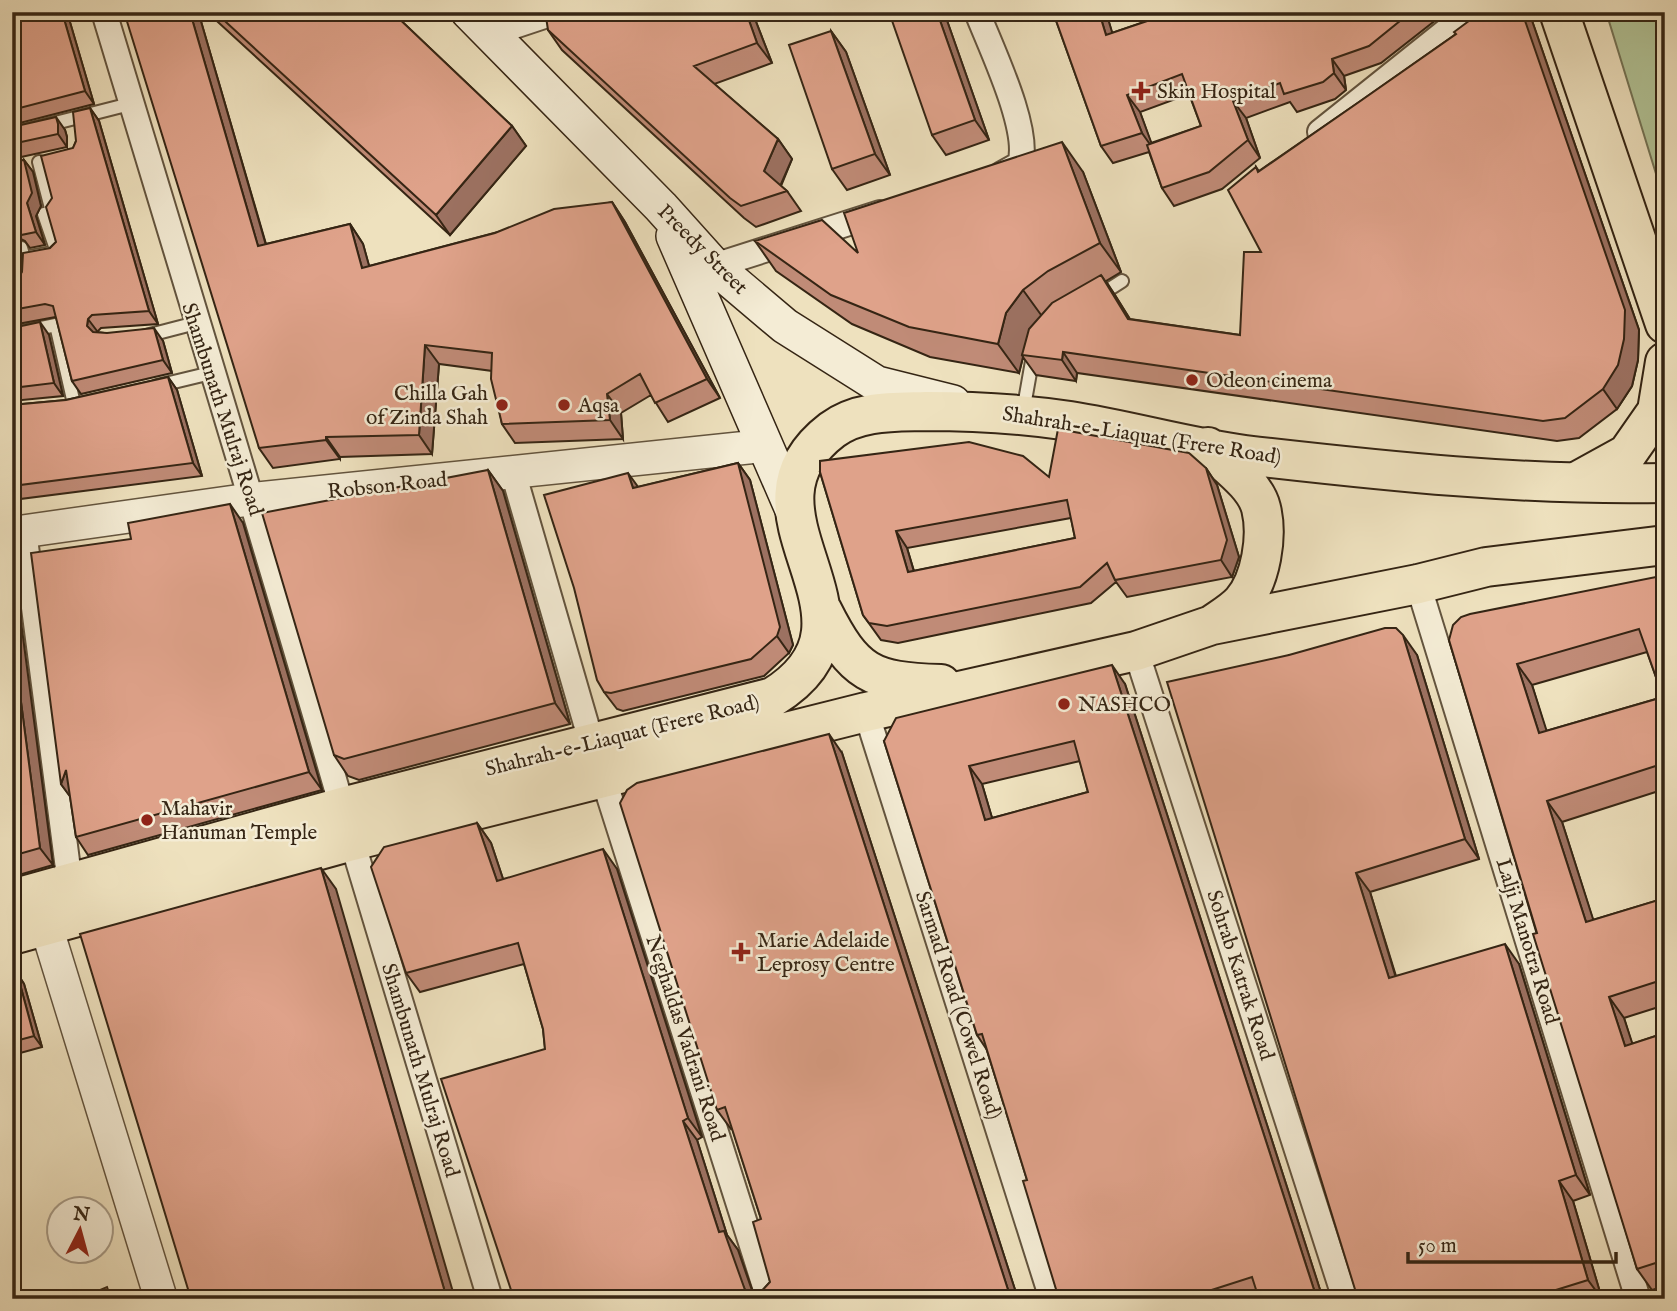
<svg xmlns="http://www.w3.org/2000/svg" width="1677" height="1311" font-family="'IM FELL English',serif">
  <rect width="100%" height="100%" fill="#eee1be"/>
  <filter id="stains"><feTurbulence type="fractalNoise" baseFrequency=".00286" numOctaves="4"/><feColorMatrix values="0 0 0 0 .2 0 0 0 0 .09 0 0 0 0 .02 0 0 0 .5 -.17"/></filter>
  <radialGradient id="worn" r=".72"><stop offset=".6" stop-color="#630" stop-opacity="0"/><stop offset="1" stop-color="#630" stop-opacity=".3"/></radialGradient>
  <path fill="#b2c497" stroke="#747456" stroke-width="2" d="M1622,12H1665V203L1608,18Z"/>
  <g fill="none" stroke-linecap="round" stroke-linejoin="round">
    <defs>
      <path id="service" d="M12,134L130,104
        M12,249L21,248L24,258L57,252L44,214L52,212L39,162
        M1097,297L1122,281
        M12,334L56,325L74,404
        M142,337L196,323
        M157,386L211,373
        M1023,412L1034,350"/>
      <path id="minor" d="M104,12C184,277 265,541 342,807
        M977,12C991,48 1031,130 1020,164L1002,174
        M490,34L556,12
        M1320,132L1470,12
        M714,266L880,213
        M513,472L591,741
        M24,531L70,884
        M1418,584L1638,1299
        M1136,651L1345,1299
        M866,712L1052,1299
        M603,777L769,1299
        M352,841L490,1299"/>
      <path id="tertiary" d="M12,533L253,499L763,446
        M39,903L161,1299"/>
      <path id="secondary" d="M469,12L661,207L714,266L785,326L877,384L953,403
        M674,236L794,512"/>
      <path id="primary" d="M1559,12L1665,324
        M1208,447C1225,464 1255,484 1261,508C1268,536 1261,580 1242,602C1234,611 1222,618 1212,625
        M1578,481L1627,454L1657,411L1665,362
        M822,610C854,674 871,682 941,684
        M12,899L342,807L773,697C901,618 722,514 832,430C859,410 894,412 926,411C974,411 1022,414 1070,421C1128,430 1186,447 1245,455C1384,471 1525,486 1665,483
        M12,935L352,841L866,712L1136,651L1212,625L1418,584L1486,567L1665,545"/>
    </defs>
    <use href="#service" stroke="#63543e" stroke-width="16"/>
    <use href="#minor" stroke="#63543e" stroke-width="28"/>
    <use href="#tertiary" stroke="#63543e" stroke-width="35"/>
    <use href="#secondary" stroke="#352514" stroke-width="38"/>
    <use href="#primary" stroke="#352514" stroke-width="42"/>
    <use href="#service" stroke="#f4ecd5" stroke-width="12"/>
    <use href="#minor" stroke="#f4ecd5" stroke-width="24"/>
    <use href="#tertiary" stroke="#f4ecd5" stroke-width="32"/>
    <use href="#secondary" stroke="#f4ecd5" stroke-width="35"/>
    <use href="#primary" stroke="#eee1be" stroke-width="38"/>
  </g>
  <path fill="#c08b77" stroke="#352514" stroke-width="2" fill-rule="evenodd" d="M12,12H67L94,104L12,125Z
    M207,12H392L512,126L526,146L450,235Z
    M550,12H758L753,14L772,63L714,84L778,139L792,159L781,186L787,191L801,211L756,227L744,218L562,50L548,30Z
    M944,12L989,140L946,155L932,135Z
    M1040,12H1106L1112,33L1153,19L1151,12H1446L1381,63L1344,76L1346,90L1335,99L1297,112L1290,102L1246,118L1260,158L1222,189L1174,206L1162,188L1149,152L1113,163L1101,146L1054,15L1044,18ZM1189,94L1201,126L1151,143L1140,112Z
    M1481,12H1529L1639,330L1638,360L1632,386L1617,409L1579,438L1557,441L1077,373L1076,381L1036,375L1023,357L1019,373L930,357L852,324L776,271L755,241L858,253L1083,172L1121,272L1106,281L1130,319L1240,335L1261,252L1256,167L1259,171L1359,102L1456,34Z
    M200,18L266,244L350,224L363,244L369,266L612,202L625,222L720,398L668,422L651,395L621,413L623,439L515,443L502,424L492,371L439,364L432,454L340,457V459L273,468L259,448Z
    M831,31L846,52L890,175L847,190L832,169Z
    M90,108L99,121L158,324L101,328L97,332L163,341L172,373L81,394L72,381L56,317L12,325V279L18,278L56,242L52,198Z
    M12,127L65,130L67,137V147L12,159Z
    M24,160L33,172L41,206L36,216L45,245L30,248L25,241L21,239L12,241V162Z
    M12,328L49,335L63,396L12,401Z
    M168,377L177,390L202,476L12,500V405L66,400Z
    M738,463L750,480L793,645L789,653L764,676L623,711L617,709L604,692L638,487Z
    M1206,468L1217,485L1239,557L1232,577L1127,597L1116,582L1091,603L898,643L881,640L863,615L820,472L1049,477ZM1071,518L1075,538L914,571L907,548Z
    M488,470L503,491L570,724L359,780L348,776L334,755Z
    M243,523L322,790L88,855L76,837L70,796L61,784Z
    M12,560L53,865L12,877Z
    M1665,577V789L1562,822L1593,920L1665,898V1005L1624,1018L1632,1044L1665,1033V1286L1652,1290L1637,1269L1449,640ZM1647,652L1663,697L1546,731L1532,685Z
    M1289,655H1417L1479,859L1370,892L1396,976L1519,964L1590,1195L1573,1201L1602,1299H1358Z
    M1125,684L1323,1299H1259V1298L1256,1299H1059L1027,1180L987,1050L977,1035L884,741ZM1080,761L1088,792L992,818L982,784Z
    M842,753L1018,1299H514L545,1049L543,1029L524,964L420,992L406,973L477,823L491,843L503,879L617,869L702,1137L697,1140L727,1235L738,1250L753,1292L759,1294L770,1282L761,1219L732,1128L731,1129L717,1110Z
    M17,973L24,984L42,1047L13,1055L12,974Z"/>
  <path fill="#9c7161" stroke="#352514" stroke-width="2" d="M62,12H67L94,104L85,91Z
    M190,12H196L200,18L272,266L258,246Z
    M746,12H752L753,14L772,63L757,43Z
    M937,12H944L989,140L975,120Z
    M1099,12H1106L1118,52L1106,35Z
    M1522,12H1529L1639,330L1638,360L1632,386L1617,409L1603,389Z
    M831,31L846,52L890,175L875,154Z
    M1332,59L1344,76L1346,90L1334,73Z
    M1127,95L1140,112L1154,150L1142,133Z
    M1233,101L1246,118L1260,158L1248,140Z
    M90,108L99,121L158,324L149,311Z
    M56,117L65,130L67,137V147L58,134Z
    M512,126L526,146L450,235L436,215Z
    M778,139L792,159L778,191L764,171Z
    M1062,142L1083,172L1121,272L1100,243Z
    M24,160L33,172L41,206L36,216L45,245L36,232L27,203Z
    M612,202L625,222L720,398L707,379Z
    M350,224L363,244L375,287L362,268Z
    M12,255L15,259L14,275L12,273Z
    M1101,275L1115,295L1142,339L1128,319Z
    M1023,290L1044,319L1022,355L1023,357L1019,373L998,344L1006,313Z
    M88,319L97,331L96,339L87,326Z
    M40,322L49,335L63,396L54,383Z
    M154,328L163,341L172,373L163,360Z
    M425,345L439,364L432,454L419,435Z
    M1063,352L1077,373L1076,381L1062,360Z
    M168,377L177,390L202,476L193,463Z
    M607,394L621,413L623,439L610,420Z
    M326,437L340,457V459L326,440Z
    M738,463L750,480L793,645L789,653L777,636Z
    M1206,468L1217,485L1239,557L1232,577L1221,560Z
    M488,470L503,491L570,724L555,703Z
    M628,473L641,491L633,488Z
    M230,504L243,523L322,790L309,772Z
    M896,531L907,548L919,589L908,572Z
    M12,560L13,561L53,865L40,848L12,633Z
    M1403,635L1417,655L1479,859L1465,839Z
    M1517,664L1532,685L1554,754L1539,733Z
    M1112,665L1125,684L1323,1299H1317Z
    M829,734L842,753L1018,1299H1011Z
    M969,766L982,784L998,838L985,820Z
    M66,770L74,802L61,784Z
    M1547,801L1562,822L1601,944L1586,922Z
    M477,823L491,843L510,900L497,881Z
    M603,849L617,869L702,1137L688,1118Z
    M321,868L336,889L455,1299H447Z
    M1356,873L1370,892L1402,998L1389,978Z
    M1505,944L1519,964L1590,1195L1576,1175Z
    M17,973L24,984L42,1047L34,1036Z
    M1609,997L1624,1018L1640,1067L1625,1046Z
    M683,1121L697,1140L727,1235L738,1250L755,1299L745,1290L719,1232Z
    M1559,1181L1573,1201L1602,1299L1588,1280Z"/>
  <path fill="#dfa28a" stroke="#352514" stroke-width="2" fill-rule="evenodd" d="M12,12H62L85,91L12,110Z
    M134,12H190L258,246L350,224L362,268L495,233L554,209L612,202L707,379L655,403L640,374L607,394L610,420L502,424L491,379L492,353L425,345L419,435L326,437V440L259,448L125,15Z
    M215,12H392L512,126L436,215Z
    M550,12H746L757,43L694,66L778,139L764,171L787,191L741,206L730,198L548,30L546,17Z
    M889,12H937L975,120L932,135Z
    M1053,12H1099L1106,35L1153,19L1151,12H1411L1369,46L1332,59L1334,73L1323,82L1284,94L1280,83L1233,101L1248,140L1209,172L1162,188L1147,145L1201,126L1182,74L1127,95L1142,133L1101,146Z
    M1481,12H1522L1625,310L1624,339L1618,365L1603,389L1565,418L1543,421L1063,352L1062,360L1022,355L1029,329L1052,303L1101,275L1128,319L1240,335L1244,252H1261L1228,190L1256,167L1258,172L1359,102L1456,34L1454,32Z
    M831,31L875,154L832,169L789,45Z
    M90,108L149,311L92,315L88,319L87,326L93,332L107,333L154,328L163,360L72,381L53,306L45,304L12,310V279L18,278L22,272L23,253L50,248L56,242L46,207L52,198L41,156L73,148L76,141L73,112Z
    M56,117L58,124V134L12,144V127Z
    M1062,142L1100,243L1048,271L1023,290L1006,313L998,344L909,327L831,295L755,241L822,220L858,253L844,213Z
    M24,160L32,193L27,203L36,232L21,235L18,229L12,227V162Z
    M40,322L54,383L12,388V328Z
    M168,377L193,463L12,486V405L66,400Z
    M1058,429L1189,453L1206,468L1227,540L1221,560L1115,580L1107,563L1080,587L887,626L869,623L863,615L820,472V461L969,442L1023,456L1049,477ZM1067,500L1075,538L908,572L896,531Z
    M738,463L780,627L777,636L751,659L611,693L604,692L597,680L574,588L544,495L628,473L633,488Z
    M488,470L555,703L344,759L334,755L262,513Z
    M230,504L309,772L76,837L66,770L61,784L31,553L131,539L128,523Z
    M1661,576L1665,577V763L1547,801L1586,922L1665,898V979L1609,997L1625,1046L1665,1033V1260L1637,1269L1533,934L1537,933L1449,640L1453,625L1461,617L1470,614ZM1639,629L1663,697L1539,733L1517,664Z
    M1385,628H1396L1403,635L1465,839L1356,873L1389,978L1505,944L1576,1175L1559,1181L1588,1280L1527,1299H1358L1167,682L1289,655Z
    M12,633L40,848L12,856Z
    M1112,665L1317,1299H1259L1252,1277L1193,1296L1194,1299H1059L1023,1181L1027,1180L982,1034L977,1035L884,741L896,718ZM1074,741L1088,792L985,820L969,766Z
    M829,734L1011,1299H514L441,1079L545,1049L543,1029L518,943L406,973L371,867L384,847L477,823L497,881L603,849L688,1118L683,1121L719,1232L724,1231L745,1290L759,1294L770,1282L753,1222L761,1219L725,1107L717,1110L620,803L627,790L637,783Z
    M321,868L447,1299H191L80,934Z
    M17,973L34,1036L12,1042V974Z
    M107,1287L111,1299H79Z"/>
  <g fill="#8f2418" stroke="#f4ecd5" stroke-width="2.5">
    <path d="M1137.5 80.5h7v7h7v7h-7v7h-7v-7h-7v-7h7z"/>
    <circle cx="1192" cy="380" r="7"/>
    <circle cx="502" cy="405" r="7"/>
    <circle cx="564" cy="405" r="7"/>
    <circle cx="1064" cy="704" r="7"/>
    <circle cx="147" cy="820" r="7"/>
    <path d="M737.5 941.5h7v7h7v7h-7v7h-7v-7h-7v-7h7z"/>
  </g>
  <g text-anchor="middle" stroke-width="5" stroke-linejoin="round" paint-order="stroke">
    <g font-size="21" fill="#352514" stroke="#f4ecd5" text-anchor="start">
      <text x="1157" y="98">Skin Hospital</text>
      <text x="1206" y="387">Odeon cinema</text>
      <text x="488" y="400" text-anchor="end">Chilla Gah<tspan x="488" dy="24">of Zinda Shah</tspan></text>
      <text x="578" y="412">Aqsa</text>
      <text x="1078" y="711">NASHCO</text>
      <text x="161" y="815">Mahavir<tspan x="161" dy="24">Hanuman Temple</tspan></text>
      <text x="757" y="947">Marie Adelaide<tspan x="757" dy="24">Leprosy Centre</tspan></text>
    </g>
    <g font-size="21" fill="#352514" stroke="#f4ecd5">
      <text transform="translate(703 249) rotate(45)" y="7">Preedy Street</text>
      <text transform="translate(223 409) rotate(72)" y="7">Shambunath Mulraj Road</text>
      <text transform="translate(1142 435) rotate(9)" y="7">Shahrah-e-Liaquat (Frere Road)</text>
      <text transform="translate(387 485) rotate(-6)" y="7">Robson Road</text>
      <text transform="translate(622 735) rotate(-14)" y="7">Shahrah-e-Liaquat (Frere Road)</text>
      <text transform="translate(1528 941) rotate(73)" y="7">Lalji Manotra Road</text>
      <text transform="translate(1241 975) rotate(72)" y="7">Sohrab Katrak Road</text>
      <text transform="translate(959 1005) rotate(72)" y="7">Sarmad Road (Cowel Road)</text>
      <text transform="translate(686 1038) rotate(72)" y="7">Neghaldas Vadrani Road</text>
      <text transform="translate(421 1070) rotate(73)" y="7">Shambunath Mulraj Road</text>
    </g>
  </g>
  <rect width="1677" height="1311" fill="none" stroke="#eee1be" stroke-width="42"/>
  <rect x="14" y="14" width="1649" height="1283" fill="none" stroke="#352514" stroke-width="3.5"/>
  <rect x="21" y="21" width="1635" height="1269" fill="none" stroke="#352514" stroke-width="2"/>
  <g transform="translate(80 1230) rotate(6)"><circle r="33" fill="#f4ecd5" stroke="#a89c88" stroke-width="2"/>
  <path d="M0-5L12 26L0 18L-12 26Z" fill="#8f2418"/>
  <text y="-10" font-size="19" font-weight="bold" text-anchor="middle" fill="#352514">N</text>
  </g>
  <path d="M1408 1252v10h208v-10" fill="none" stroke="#352514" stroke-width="3.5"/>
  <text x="1418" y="1252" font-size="21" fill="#352514" stroke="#f4ecd5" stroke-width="5" paint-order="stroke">50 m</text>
  <rect width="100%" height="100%" filter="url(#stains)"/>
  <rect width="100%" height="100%" fill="url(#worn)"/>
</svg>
